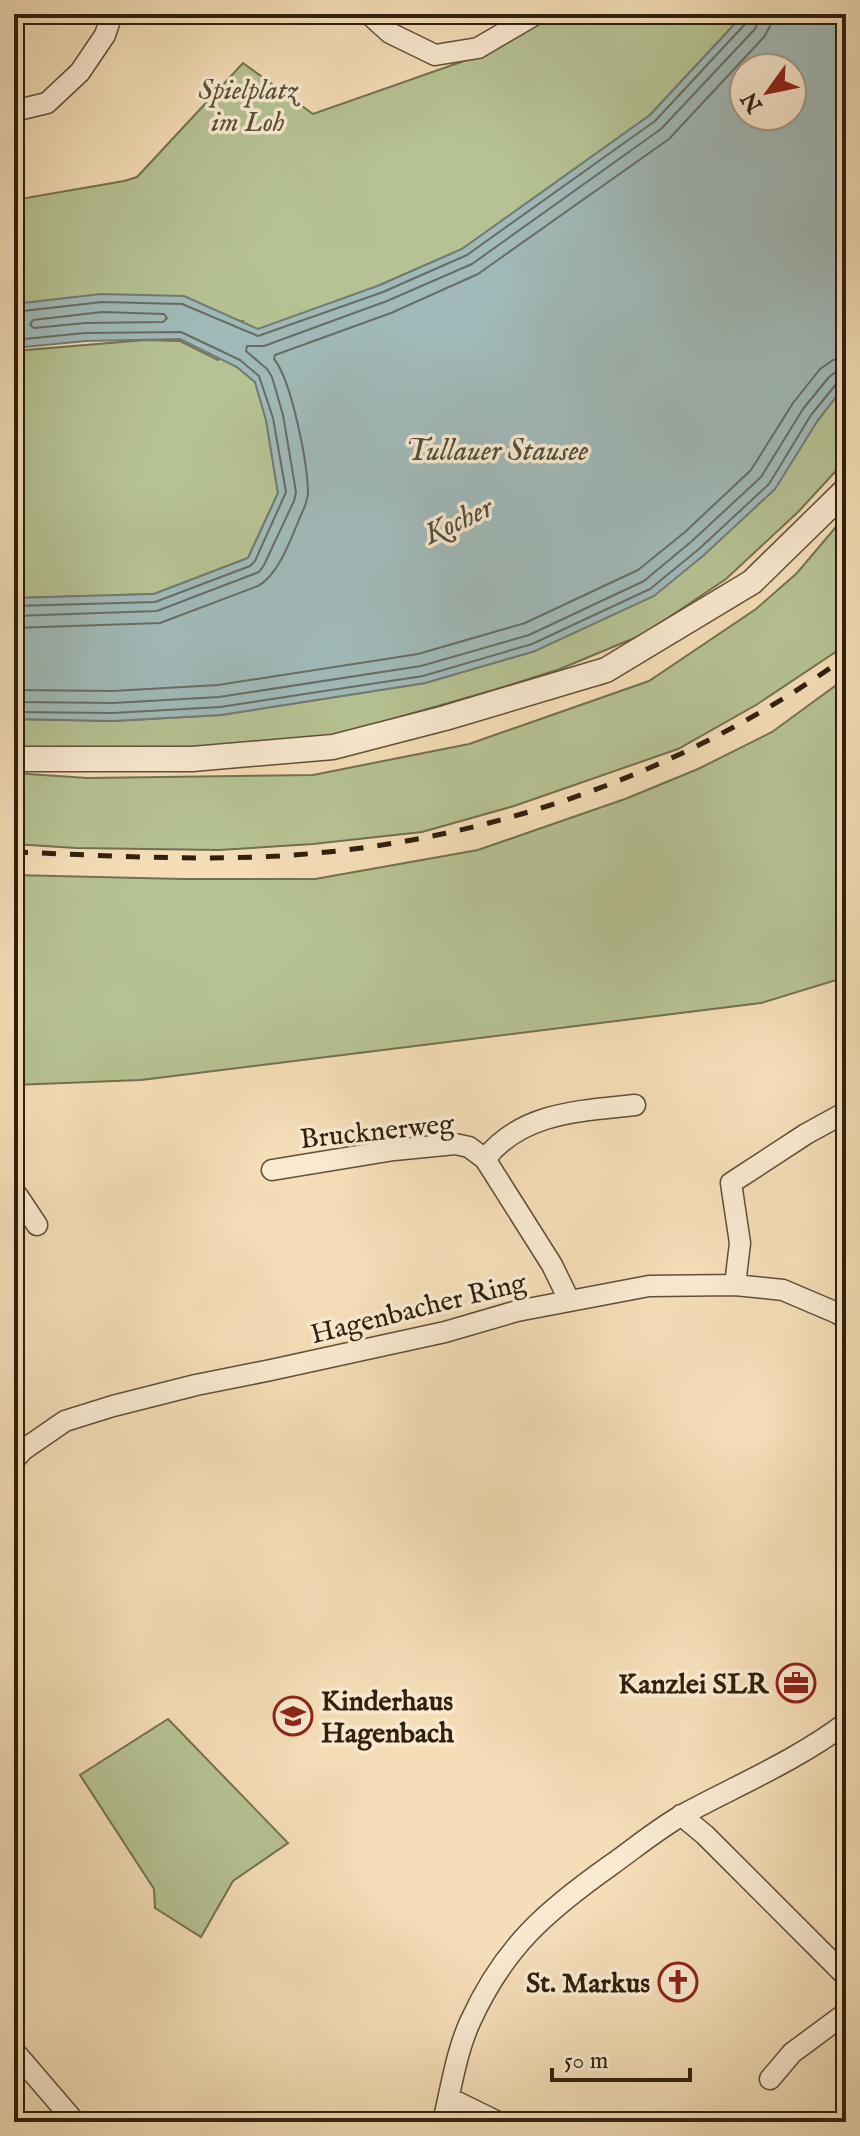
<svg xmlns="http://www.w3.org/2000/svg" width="860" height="2136" font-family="'IM FELL English',serif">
  <rect width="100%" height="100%" fill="#f4ddb7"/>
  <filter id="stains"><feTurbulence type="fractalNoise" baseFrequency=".0025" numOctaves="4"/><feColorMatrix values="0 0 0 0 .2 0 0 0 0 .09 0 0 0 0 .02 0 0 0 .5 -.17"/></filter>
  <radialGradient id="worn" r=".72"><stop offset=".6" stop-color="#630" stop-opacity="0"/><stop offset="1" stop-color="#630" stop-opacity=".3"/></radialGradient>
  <path fill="#b6c293" stroke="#737150" stroke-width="2" d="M549,14H744L650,115L506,218L462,249L380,285L237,367L255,382L266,419L278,493L248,558L154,594L14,598V351L145,340L180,341L218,360L243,321L14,304V200L124,181L137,177L243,63L313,114L478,56Z
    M846,384V460L798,512L726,579L644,634L560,669L497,689L309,743L222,750L14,751V719L113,721L221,715L425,683L535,651L818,420Z
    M846,515V645L756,705L678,749L514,806L422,832L313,844L219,850L76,848L14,844V773L87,778L313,775L469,744L649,681L756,609L797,573Z
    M846,678V977L761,1003L141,1080L14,1085V875L183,879H315L478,850L625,799L698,769L772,732Z
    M168,1719L288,1843L233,1881L201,1937L155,1908L154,1889L80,1775Z"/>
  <path fill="#a0bab9" stroke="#737c75" stroke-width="2" fill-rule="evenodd" d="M744,14H846V384L818,420L775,489L704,555L654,596L535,651L425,683L221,715L113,721L14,719V598L154,594L248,558L278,493L266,420L255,382L237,367L180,339L86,341L14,348V304L101,294L184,296L258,329L380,285L462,249L650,115ZM744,68H792V116H744Z"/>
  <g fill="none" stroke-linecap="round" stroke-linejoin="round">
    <path stroke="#686d64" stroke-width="2" d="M14,312L102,302L182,304L258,336L383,292L467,255L655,121L747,22L749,14
      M102,312L164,314L167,318L163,322L85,323L34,328L30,325L33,320Z
      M14,340L85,333L181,332L240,360L259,376L273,418L286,492L255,561L250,566L155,602L14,606
      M14,616L157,611L259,572L264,565L294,501L296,492L283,415L272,377L267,369L246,351L247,346H264L387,301L472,264L661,129L755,29L758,22L759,14
      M14,628L160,623L258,586C281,574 294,529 305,506L308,495C308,465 292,381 274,359L275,355L391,313L478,274L669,139L764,37L770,26L771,14
      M14,690L113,691L218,685L418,654L525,623L638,570L685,532L751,470L793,403L820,369L833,360L846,358
      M14,702L113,703L219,697L421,666L529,635L644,581L692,541L761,477L803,409L829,377L837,371L846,370
      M14,712L113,713L220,707L423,676L532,644L650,589L699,549L769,484L811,415L837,383L846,380"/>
    <defs>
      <path id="minor" d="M369,14L390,33L435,55L478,48L536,14
        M14,111L47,103L80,72L105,35L112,14
        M485,1159C522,1112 580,1111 635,1105
        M272,1170L394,1150L455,1144L469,1147L485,1159L552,1265L569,1300
        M14,1194L17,1195L37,1225
        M735,1285L740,1243L731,1183L806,1134L846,1112
        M14,1460L23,1450L65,1421L113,1406L196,1385L271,1370L445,1332L517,1311L649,1286L735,1285L783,1290L837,1313L846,1319
        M681,1815L705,1835L846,1976
        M14,2051L75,2122
        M770,2079L792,2053L846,2013
        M449,2098L498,2122
        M443,2122C451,2089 456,2053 470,2022C504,1947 546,1911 611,1865C635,1848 660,1827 686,1813C740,1784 797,1760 846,1723"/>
      <path id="tertiary" d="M14,759H192L333,747L445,718L606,670L752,582L846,490"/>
    </defs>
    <use href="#minor" stroke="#614f38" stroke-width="23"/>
    <use href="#tertiary" stroke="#614f38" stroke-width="27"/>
    <use href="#minor" stroke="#f8e9d0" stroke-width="20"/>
    <use href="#tertiary" stroke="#f8e9d0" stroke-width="24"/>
    <path stroke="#30200e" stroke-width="5" stroke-dasharray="14 14" stroke-linecap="butt" d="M14,852C95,855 176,860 257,857C467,849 674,780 846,657"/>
  </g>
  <defs>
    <symbol id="office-ring" viewBox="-11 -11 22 22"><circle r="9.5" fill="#f8e9d0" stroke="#8f2418" stroke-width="1.5"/><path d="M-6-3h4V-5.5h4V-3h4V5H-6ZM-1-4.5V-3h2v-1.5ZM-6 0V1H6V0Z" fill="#8f2418"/></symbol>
    <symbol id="school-ring" viewBox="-11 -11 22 22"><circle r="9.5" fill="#f8e9d0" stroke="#8f2418" stroke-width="1.5"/><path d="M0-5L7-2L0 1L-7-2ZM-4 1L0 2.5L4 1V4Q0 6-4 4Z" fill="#8f2418"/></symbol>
    <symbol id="church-ring" viewBox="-11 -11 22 22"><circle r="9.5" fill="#f8e9d0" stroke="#8f2418" stroke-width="1.5"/><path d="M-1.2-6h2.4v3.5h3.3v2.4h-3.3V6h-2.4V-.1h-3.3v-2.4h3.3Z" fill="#8f2418"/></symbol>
  </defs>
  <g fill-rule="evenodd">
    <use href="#office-ring" x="774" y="1661" width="44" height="44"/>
    <use href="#school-ring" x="271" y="1694" width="44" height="44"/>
    <use href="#church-ring" x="656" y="1960" width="44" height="44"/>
  </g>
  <g text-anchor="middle" stroke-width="7" stroke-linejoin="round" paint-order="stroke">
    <g font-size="28" font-style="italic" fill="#585136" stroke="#f8e9d0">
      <text x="248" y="99">Spielplatz<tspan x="248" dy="32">im Loh</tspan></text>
    </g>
    <g font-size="28" fill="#30200e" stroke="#f8e9d0">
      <text transform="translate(377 1130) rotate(-6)" y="10">Brucknerweg</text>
      <text transform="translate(418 1307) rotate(-14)" y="10">Hagenbacher Ring</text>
    </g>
    <g font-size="28" font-weight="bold" fill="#30200e" stroke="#f8e9d0" text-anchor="end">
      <text x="768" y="1693">Kanzlei SLR</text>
      <text x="321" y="1710" text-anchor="start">Kinderhaus<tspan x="321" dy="32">Hagenbach</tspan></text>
      <text x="650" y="1992">St. Markus</text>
    </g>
    <g font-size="30" font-style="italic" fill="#524e41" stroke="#f8e9d0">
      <text x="497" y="460">Tullauer Stausee</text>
      <text transform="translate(458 520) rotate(-25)" y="10">Kocher</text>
    </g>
  </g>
  <rect width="860" height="2136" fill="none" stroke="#f4ddb7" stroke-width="48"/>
  <rect x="16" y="16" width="828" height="2104" fill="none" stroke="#30200e" stroke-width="4"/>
  <rect x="24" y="24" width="812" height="2088" fill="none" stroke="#30200e" stroke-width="2"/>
  <g transform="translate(768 92) rotate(237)"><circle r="38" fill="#f8e9d0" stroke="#a89982" stroke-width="2"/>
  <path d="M0-6L14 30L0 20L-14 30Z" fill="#8f2418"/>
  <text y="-12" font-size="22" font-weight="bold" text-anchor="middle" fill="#30200e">N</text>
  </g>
  <path d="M552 2068v12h138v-12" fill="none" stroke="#30200e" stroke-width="4"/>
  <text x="564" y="2068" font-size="24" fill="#30200e" stroke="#f8e9d0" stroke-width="6" paint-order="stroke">50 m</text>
  <rect width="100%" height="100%" filter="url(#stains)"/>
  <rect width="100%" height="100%" fill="url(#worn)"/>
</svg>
